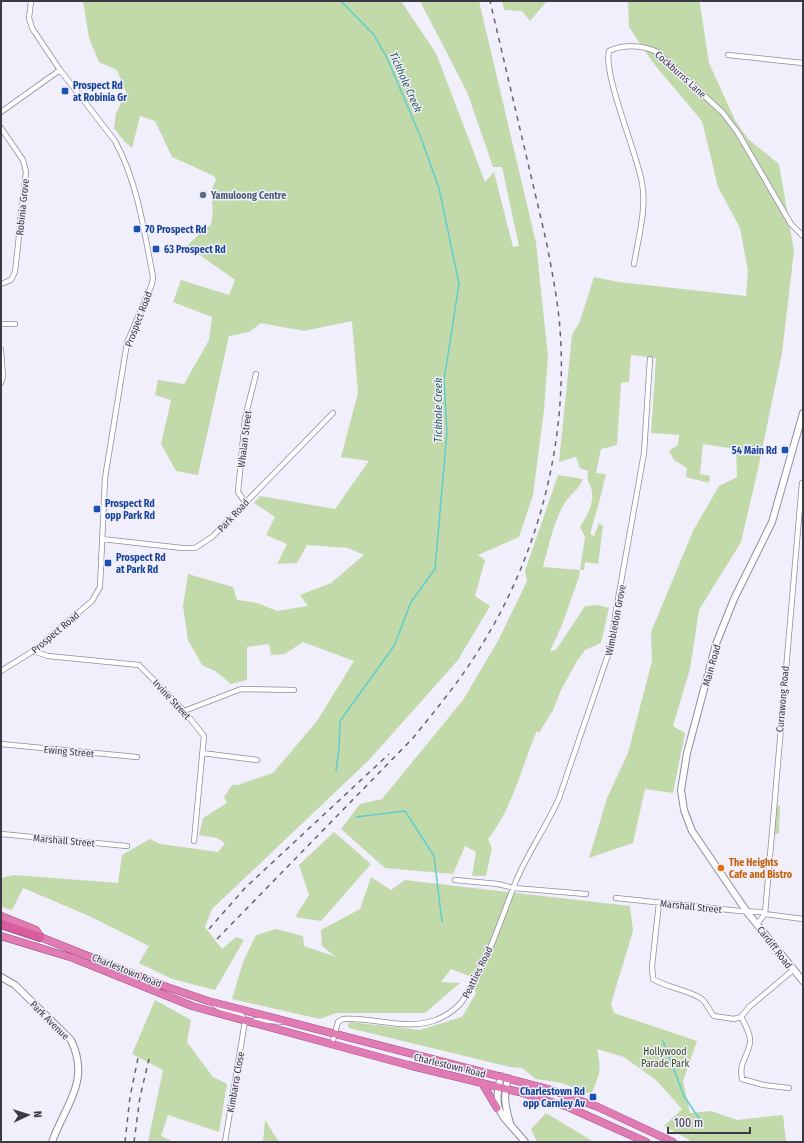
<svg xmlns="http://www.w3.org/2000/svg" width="804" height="1143" font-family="'Fira Sans Condensed',sans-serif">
  <rect width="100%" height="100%" fill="#f1effb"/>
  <path fill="#c2d9a9" d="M83,1H401L436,53L485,182L494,172L513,247L519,246L502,167H493L467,92L420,1H479L536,243L548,356L544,410L533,495L519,537L478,555L485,560L475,596L490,606L458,660L369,760L212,909L205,927L222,949L236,937L244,940L215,990L172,979L139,963L149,946L87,915L23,888L12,910L1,907V878L14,875L118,883L122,855L150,839L160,844L218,852L225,843L217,838L199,835L203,818L227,803L224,797L232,785H238L273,773L317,721L354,661L303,642L285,654L271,655L269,644L247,647V680L231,684L215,671L202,665L188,640L183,606L188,574L233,587L237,600L257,603L277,611L308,606L300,595L331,583L364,555L348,548L307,545L297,563L277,564L287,544L266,535L275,517L254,503L260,496L335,509L369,461L341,457L358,393L352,321L304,331L261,323L249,332L229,336L198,475L176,471L161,444L171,400L155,395L158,380L184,384L209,340L212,317L173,302L181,280L229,295L235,280L187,246L206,227L210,226C217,211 207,193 216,180L214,176L172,157L155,121L140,116L132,148L124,141L114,128L116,113L126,92L117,70L99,62L89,38Z
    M502,1H547L530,21L522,11L504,10Z
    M628,1H698L700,4L709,63L735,120L748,139L779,164L794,251L782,353L758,469L741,542L699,610L690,669L673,726L685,733L673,793L645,789L633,843L589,858L607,798L628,753L652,661L651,632L693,531L719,486L737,477L736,446L729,448L703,444L700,474L710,476L709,483L686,477L687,468L674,460L669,451L678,445L679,435L651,433L656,358L631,355L629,382L621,383L617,445L601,449L596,473L606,474L600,499L590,534L594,536L599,523L603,526L598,564L585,562L584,570H580L579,577L562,625L550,651L556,650L585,606L598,605L609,608L601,643L585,650L577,661L561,690L553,710L539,733L537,731C521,767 513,808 488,839L492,848L486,876H472L476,852L465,846L453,874L385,868L341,829L360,804L382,799L463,700L498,641L527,581L525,571L558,475L583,479C579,490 570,494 564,504C553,524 549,545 543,567L580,570L585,537L580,527C586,517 594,504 592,492C591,482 586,485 588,471L580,468L576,457L559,462L572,335L580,321L594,277L619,282L746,296L748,271L740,228L718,187L702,121L654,64L629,27Z
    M774,805L780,806L779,834H772Z
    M334,832L371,864L321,921L295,917L309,895L299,865Z
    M371,877L391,890L405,880L630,906L633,931L611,1004L614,1013L697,1041L683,1081L690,1113L711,1111L737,1120L783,1115L786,1142H697L691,1141L664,1126L682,1109L656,1080L624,1057L597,1049C601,1068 601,1073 592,1092L588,1093L562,1083L536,1079L522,1068L510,1067L349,1028L348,1025L350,1022L420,1030L462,1017L476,993L469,976L451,969L441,982L460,983L425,1013H336L320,1019L232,999L243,962L256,935L276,929L303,936L304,946L336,957L322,946L321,930L360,909Z
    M155,1000L191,1020L187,1042L213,1077L227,1084L219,1132L168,1115L161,1136L174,1142H148L163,1070L132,1054Z
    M546,1113L594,1142H537L531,1129Z
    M265,1120L279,1142H263Z"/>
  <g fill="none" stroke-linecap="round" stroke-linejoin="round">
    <path stroke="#5fcecd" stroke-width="1.5" d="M336,771L339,748L340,721L394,646L411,602L435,569L447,432L444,380L459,284L439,188L421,138L387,58L374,35L341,1
      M356,817L405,811L434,856L442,922
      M663,1041L684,1096L702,1123"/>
    <defs>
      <path id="minor" d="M728,55L803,63
        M1,112L60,70
        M1,128L23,160L26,172L15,272L11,280L1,284
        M634,264C638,240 647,207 642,183C637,153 603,75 609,51C623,44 643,45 657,52L723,113L738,133L791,224L803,236
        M1,324H15
        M1,350L3,376L1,383
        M245,502L238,492L245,418L256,374
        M102,539L182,548H195L212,537L333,413
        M33,651L48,656L139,665L184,711L204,736L194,841
        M1,671L33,651L92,601L100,587L105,478L127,343L152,284L153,277C144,231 138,183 115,141L60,70L32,28L29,18L31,1
        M184,711L241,689L294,690
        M1,744L137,757
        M202,753L257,760
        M1,834L127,846
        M455,880L498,884L514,888L586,894
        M616,898L740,911L761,912L765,914L803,919
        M659,903L652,966L653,979C667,988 693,991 703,1000C707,1004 710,1012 714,1016L734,1019L741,1017
        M757,924L765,914L802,483
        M215,1005L223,1010L242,1015L244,1020
        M255,1020L285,1022
        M332,1044L338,1022L343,1019C372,1017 404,1030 433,1021C443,1018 457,1009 463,1000C487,965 500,921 516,881C528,852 547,826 559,798L612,643L615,616L644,453L650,359
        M789,1088L764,1085L742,1079C739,1061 747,1059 750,1043C751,1034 745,1024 741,1017L749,1007L793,970
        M225,1142L245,1021"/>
      <path id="secondary" d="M803,413L772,522L734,599L716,644L687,753L681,790L684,810L692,831L747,912L803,981
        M1,977L15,985L71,1040C91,1082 65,1105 52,1142
        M501,1076C491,1115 503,1114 525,1142
        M508,1078C503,1095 505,1106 510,1123"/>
      <path id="trunk" d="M1,916L36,930L40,937L164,986L208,1001L548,1089L598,1107L673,1142
        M1,936L73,958L192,1006L408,1065L519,1092L568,1107L646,1142
        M482,1083L497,1108"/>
      <path id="motorway" d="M1,924L40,937"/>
    </defs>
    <use href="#minor" stroke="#908ba5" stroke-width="6"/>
    <use href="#secondary" stroke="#908ba5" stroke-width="8"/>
    <use href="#trunk" stroke="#a24f80" stroke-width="8"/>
    <use href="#motorway" stroke="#a24f80" stroke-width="10"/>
    <use href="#minor" stroke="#fff" stroke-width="4.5"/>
    <use href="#secondary" stroke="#fff" stroke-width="6"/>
    <use href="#trunk" stroke="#e07cb3" stroke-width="7"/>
    <use href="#motorway" stroke="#d95ba0" stroke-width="8"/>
    <path stroke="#66646f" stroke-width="1.5" stroke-dasharray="5 5" stroke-linecap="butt" d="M209,929L245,888L389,754
      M217,939L413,738C438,707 463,677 483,643C542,547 570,430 559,318C556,291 551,266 546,240L490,1
      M125,1142L130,1097L139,1053
      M134,1142L140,1097L149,1059"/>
  </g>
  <g fill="#1a4fb4" stroke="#f1effb" stroke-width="1.5">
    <rect x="61" y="87" width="8" height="8" rx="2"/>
    <rect x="133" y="225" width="8" height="8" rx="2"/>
    <rect x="152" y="245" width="8" height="8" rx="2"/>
    <rect x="781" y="446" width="8" height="8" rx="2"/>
    <rect x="93" y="505" width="8" height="8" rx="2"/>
    <rect x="104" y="559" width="8" height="8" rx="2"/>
    <rect x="589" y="1093" width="8" height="8" rx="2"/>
  </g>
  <circle fill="#5c6f8a" stroke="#f1effb" stroke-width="1.5" cx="203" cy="195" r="4"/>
  <circle fill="#e8710a" stroke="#f1effb" stroke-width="1.5" cx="721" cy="868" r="4"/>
  <g text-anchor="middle" stroke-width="3" stroke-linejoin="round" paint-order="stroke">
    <g font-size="10" fill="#3c3a45" stroke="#f1effb">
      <text transform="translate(681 74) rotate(42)" y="4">Cockburns Lane</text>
      <text transform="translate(22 207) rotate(-84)" y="4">Robinia Grove</text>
      <text transform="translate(138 319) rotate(-69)" y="4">Prospect Road</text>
      <text transform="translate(244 439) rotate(-83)" y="4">Whalan Street</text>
      <text transform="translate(233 515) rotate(-47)" y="4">Park Road</text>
      <text transform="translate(615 620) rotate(-79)" y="4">Wimbledon Grove</text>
      <text transform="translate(55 632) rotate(-40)" y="4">Prospect Road</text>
      <text transform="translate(711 665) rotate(-74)" y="4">Main Road</text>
      <text transform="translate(172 699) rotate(47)" y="4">Irvine Street</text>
      <text transform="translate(782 699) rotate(-85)" y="4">Currawong Road</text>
      <text transform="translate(69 751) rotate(5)" y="4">Ewing Street</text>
      <text transform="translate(64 840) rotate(5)" y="4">Marshall Street</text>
      <text transform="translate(691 906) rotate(6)" y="4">Marshall Street</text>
      <text transform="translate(775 947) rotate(52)" y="4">Cardiff Road</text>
      <text transform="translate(127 970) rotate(22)" y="4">Charlestown Road</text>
      <text transform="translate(477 972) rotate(-64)" y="4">Peatties Road</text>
      <text transform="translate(50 1020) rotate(45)" y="4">Park Avenue</text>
      <text transform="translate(450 1065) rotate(14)" y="4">Charlestown Road</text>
      <text transform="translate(235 1082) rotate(-80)" y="4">Kimbarra Close</text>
    </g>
    <g font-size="10" font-weight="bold" fill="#164399" stroke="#f1effb" text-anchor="start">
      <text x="73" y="89">Prospect Rd<tspan x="73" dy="12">at Robinia Gr</tspan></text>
      <text x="145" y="233">70 Prospect Rd</text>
      <text x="164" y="253">63 Prospect Rd</text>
      <text x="777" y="454" text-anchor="end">54 Main Rd</text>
      <text x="105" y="507">Prospect Rd<tspan x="105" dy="12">opp Park Rd</tspan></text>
      <text x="116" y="561">Prospect Rd<tspan x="116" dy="12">at Park Rd</tspan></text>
      <text x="585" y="1095" text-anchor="end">Charlestown Rd<tspan x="585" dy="12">opp Carnley Av</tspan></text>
    </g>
    <g font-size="10" font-weight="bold" fill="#4e5e75" stroke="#f1effb" text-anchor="start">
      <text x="211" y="199">Yamuloong Centre</text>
    </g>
    <g font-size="10" font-weight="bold" fill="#c56008" stroke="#f1effb" text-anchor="start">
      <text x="729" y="866">The Heights<tspan x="729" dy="12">Cafe and Bistro</tspan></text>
    </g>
    <g font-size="10" fill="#354917" stroke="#f1effb">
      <text x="665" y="1055">Hollywood<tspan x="665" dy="12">Parade Park</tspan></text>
    </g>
    <g font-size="11" font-style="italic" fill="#2b5b5b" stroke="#f1effb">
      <text transform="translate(406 82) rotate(66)" y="4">Tickhole Creek</text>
      <text transform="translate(438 410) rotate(-90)" y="4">Tickhole Creek</text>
    </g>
  </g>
  <rect width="804" height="1143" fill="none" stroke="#3c3a45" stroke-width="4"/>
  <g transform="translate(28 1115) rotate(86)" stroke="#f1effb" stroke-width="3" paint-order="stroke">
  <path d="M0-3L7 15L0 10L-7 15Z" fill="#3c3a45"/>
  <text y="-6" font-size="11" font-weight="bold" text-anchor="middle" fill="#3c3a45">N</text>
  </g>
  <path d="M668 1127v6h82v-6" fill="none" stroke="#3c3a45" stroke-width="2"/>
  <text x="674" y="1127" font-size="12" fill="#3c3a45" stroke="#f1effb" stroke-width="3" paint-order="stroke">100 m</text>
</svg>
